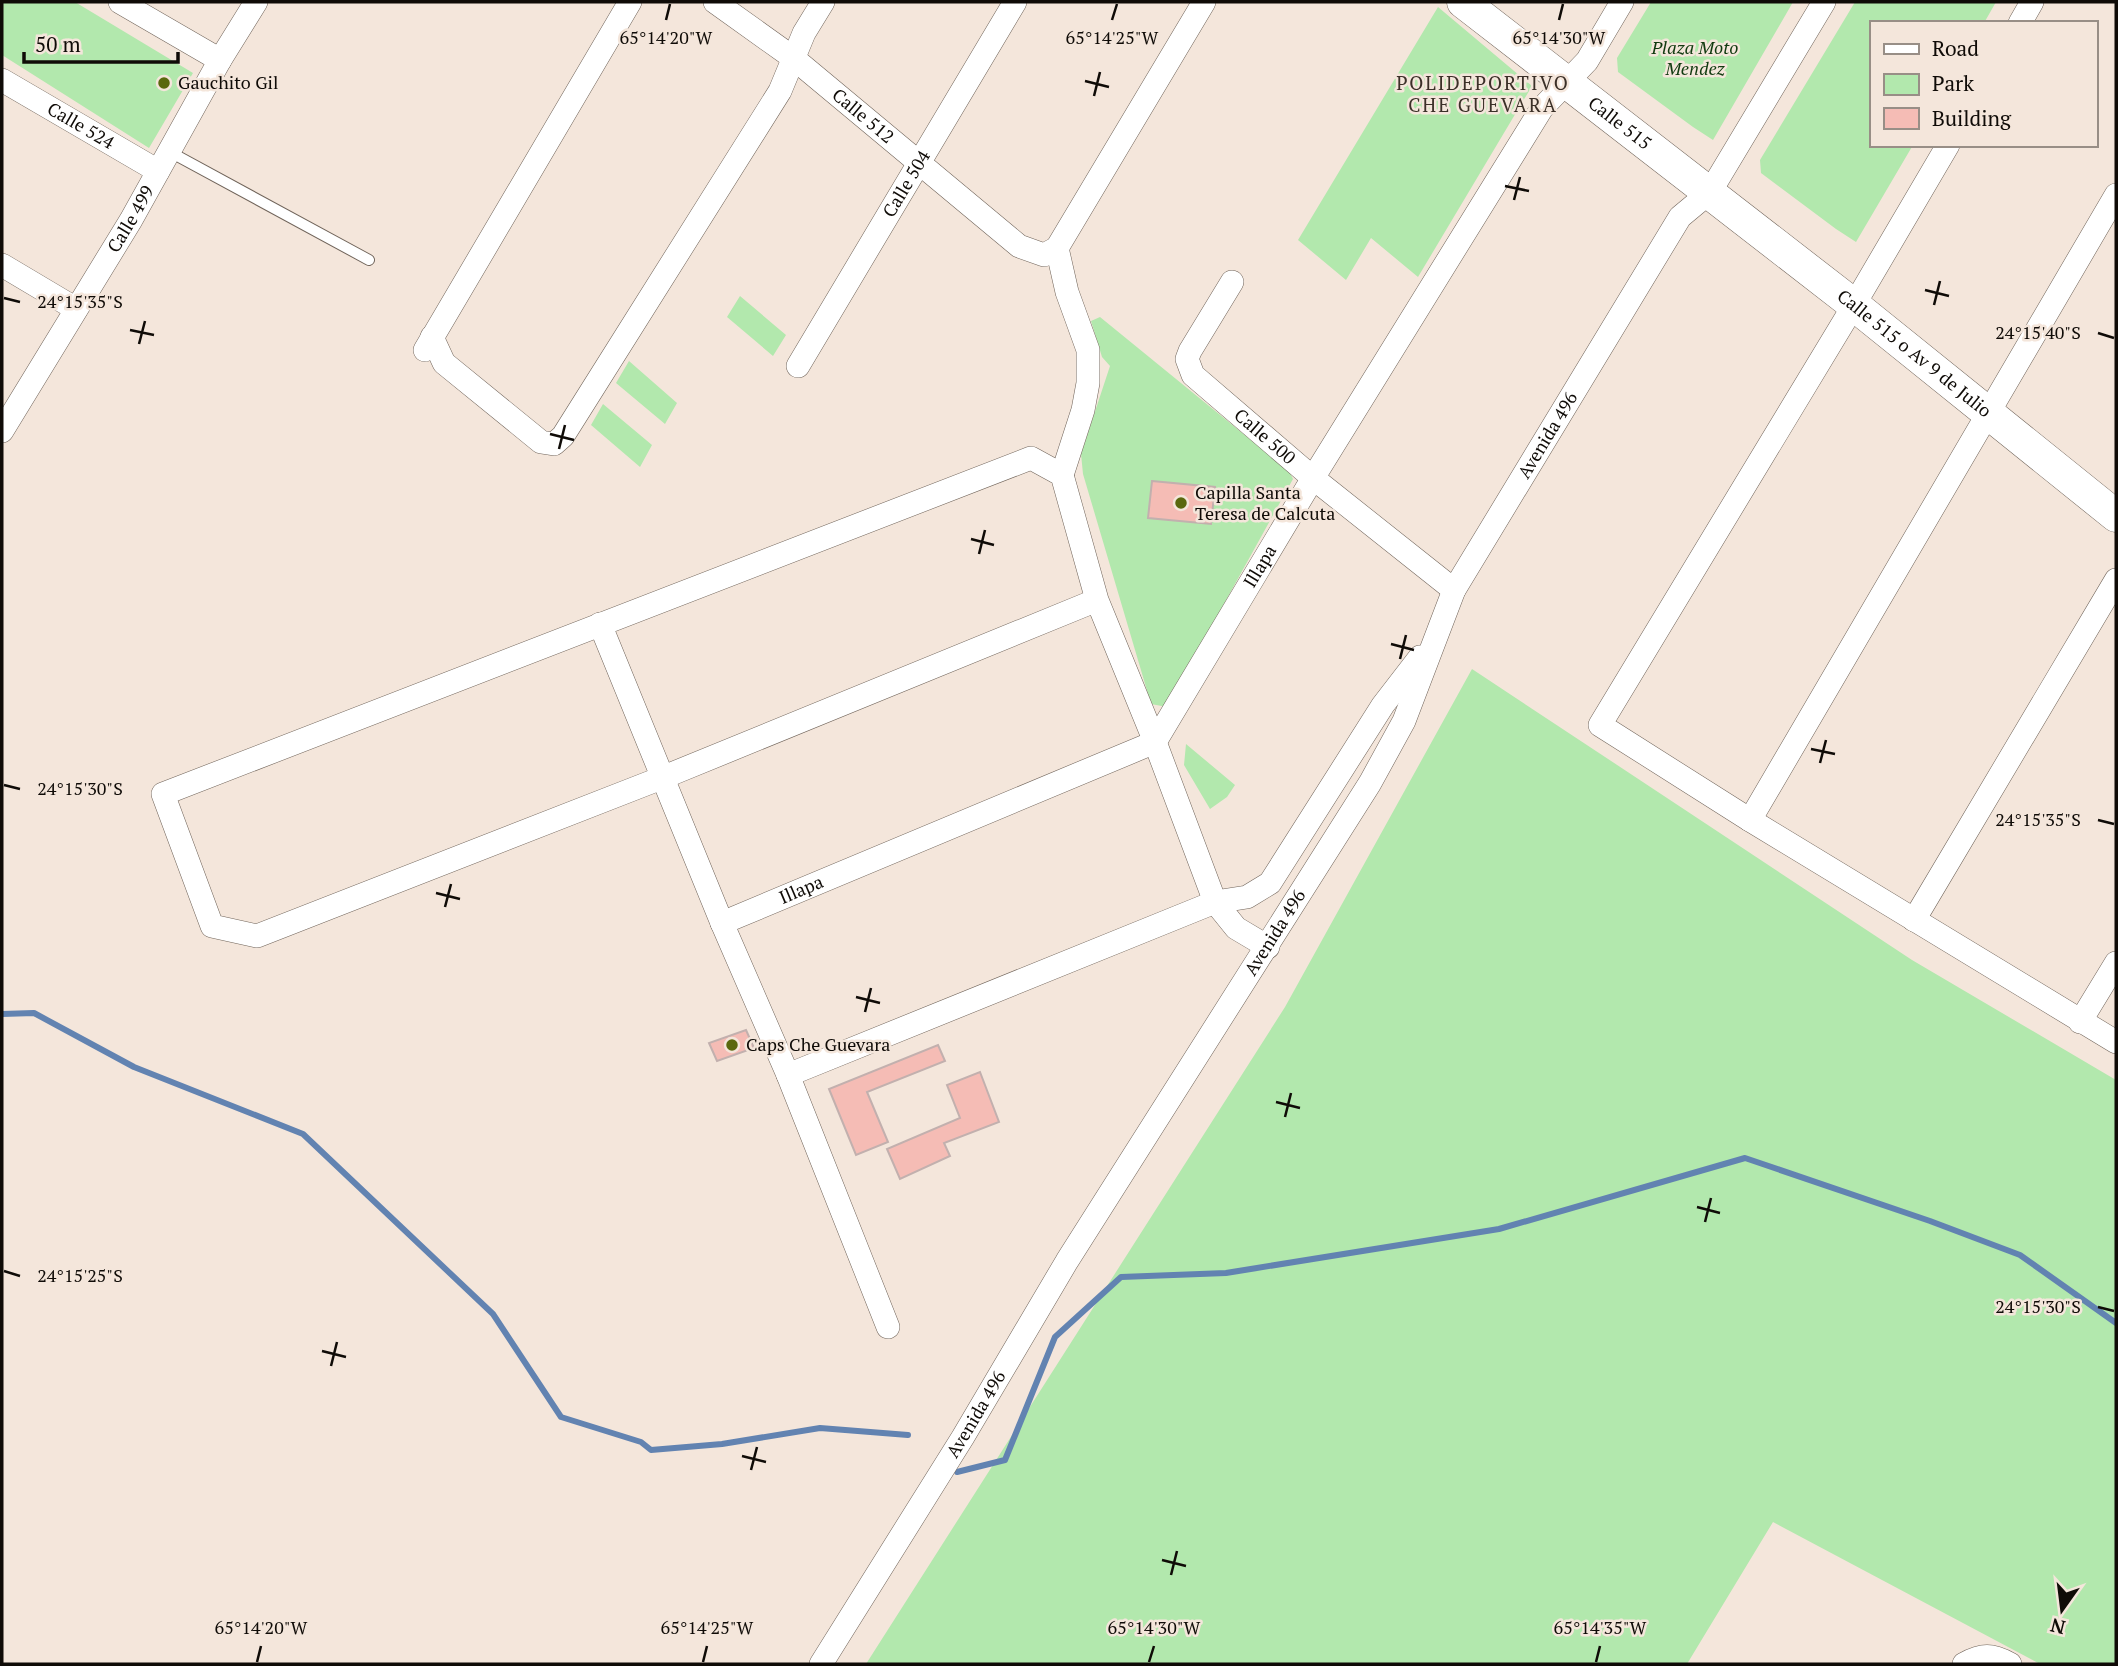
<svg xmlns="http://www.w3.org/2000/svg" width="2118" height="1666" font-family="'PT Serif',serif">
  <rect width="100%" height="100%" fill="#f4e6db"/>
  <path fill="#b2e8ad" d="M2,2H75L193,73L149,148L2,55Z
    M1651,2H1793L1713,140L1693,127L1618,72L1617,58Z
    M1855,2H1996L1984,23H1871V145H1913L1856,242L1836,229L1761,173L1760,160Z
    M1438,7L1532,86L1418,277L1371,238L1346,280L1298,240Z
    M740,296L786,335L773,356L727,317Z
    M1100,317L1289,471L1293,479L1167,707L1151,704L1083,474L1081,454L1110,366L1102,357L1091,321Z
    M629,361L677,403L665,424L616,383Z
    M603,404L652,445L640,467L591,425Z
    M1472,669L1912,960L2116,1080V1664H2040L1773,1522L1687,1664H866L1285,1007Z
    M1186,744L1235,785L1227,797L1210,809L1184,765Z"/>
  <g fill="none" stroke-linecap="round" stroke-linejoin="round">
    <path stroke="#6283b1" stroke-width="6" d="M2,1014L34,1013L134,1067L303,1134L493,1314L561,1417L641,1442L651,1450L722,1444L820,1428L908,1435
      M957,1472L1005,1460L1055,1337L1121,1277L1226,1273L1499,1229L1745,1158L1930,1221L2020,1255L2116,1323"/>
  </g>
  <path fill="#f5bcb5" stroke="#c2b0ae" stroke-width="2" d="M1152,481L1215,487L1211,524L1148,518Z
    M746,1030L754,1048L717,1061L709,1043Z
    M938,1045L945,1061L867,1092L888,1142L856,1155L829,1089Z
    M980,1072L999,1122L944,1143L950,1156L900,1179L887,1149L960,1118L947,1085Z"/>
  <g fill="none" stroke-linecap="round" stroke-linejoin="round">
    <defs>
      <path id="lane" d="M170,152L369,260"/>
      <g id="street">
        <path d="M120,2L220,60"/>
        <path id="s1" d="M715,2L792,57L1019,246L1044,255L1057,248L1204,2"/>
        <path d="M2020,23L2032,2"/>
        <path id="s2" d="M2,80L158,171"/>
        <path d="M1948,145L1854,305L1600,725L1750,820L2116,1042"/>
        <path d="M1057,248L1067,292L1088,350V383L1083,410L1062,475"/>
        <path d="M2,265L76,309"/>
        <path id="s3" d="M1232,282L1190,351L1187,359L1193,375L1313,478L1454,590"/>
        <path d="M432,337L444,363L541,442L554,444L563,436L780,91L804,33L823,2"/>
        <path d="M425,350L630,2"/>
        <path id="s4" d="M798,366L1015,2"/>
        <path id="s5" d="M2,431L131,220L220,60L256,2"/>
        <path d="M1097,600L664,777L257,936L212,926L163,794L1031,458L1062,475L1097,600L1155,742L1215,902L1236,928L1268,947"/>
        <path d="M600,624L722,923L788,1075L888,1327"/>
        <path d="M1750,820L2116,195"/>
        <path d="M1914,920L2116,580"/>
        <path id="s6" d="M722,923L1155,742L1313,478L1542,108L1587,61L1622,2"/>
        <path d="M2080,1022L2116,963"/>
        <path d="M788,1075L1215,902L1247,897L1270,883L1383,705L1420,657"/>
        <path id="s7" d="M821,1664L963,1437L1067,1261L1370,783L1404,721L1454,590L1680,217L1710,192L1824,2"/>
        <path d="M1964,1664C1982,1654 1992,1654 2010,1664"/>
      </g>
      <g id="secondary">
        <path id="s8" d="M1463,2L1854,305L2116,516"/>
      </g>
    </defs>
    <use href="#lane" stroke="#70645a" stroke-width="12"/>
    <use href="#street" stroke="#70645a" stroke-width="24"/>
    <use href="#secondary" stroke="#70645a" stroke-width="33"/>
    <use href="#lane" stroke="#fff" stroke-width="10"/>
    <use href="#street" stroke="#fff" stroke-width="23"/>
    <use href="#secondary" stroke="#fff" stroke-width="32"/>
  </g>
  <path fill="none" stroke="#0f0b07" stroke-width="2.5" d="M666,20L670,4M1112,20L1117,4M1559,20L1563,4M1085,81L1109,87M1094,96L1100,72M1505,186L1529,191M1514,200L1520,177M1925,290L1949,296M4,298L20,302M1934,305L1940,281M130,330L154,335M2098,333L2114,338M139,344L145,321M550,434L574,440M559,449L565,425M971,539L994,545M979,554L985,530M1391,644L1414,650M1400,659L1406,635M1811,749L1835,754M1820,763L1826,740M4,785L20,789M2098,820L2114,824M436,893L460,899M445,907L451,884M856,997L880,1003M865,1012L871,988M1276,1102L1300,1108M1285,1117L1291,1093M1697,1207L1720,1213M1705,1222L1711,1198M4,1271L20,1276M2098,1307L2114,1311M322,1351L346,1357M331,1366L337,1342M742,1456L766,1462M751,1470L757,1447M1162,1560L1186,1566M1171,1575L1177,1551M257,1662L261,1646M703,1662L707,1646M1149,1662L1154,1646M1596,1662L1600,1646"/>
  <g fill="#5a680e" stroke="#f4e6db" stroke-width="2.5">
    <circle cx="164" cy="83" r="7"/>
    <circle cx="1181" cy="503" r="7"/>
    <circle cx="732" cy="1045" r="7"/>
  </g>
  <g text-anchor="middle" stroke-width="5" stroke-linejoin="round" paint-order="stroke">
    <g font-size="18" font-style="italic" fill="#103a0f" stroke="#f4e6db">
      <text x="1695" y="54">Plaza Moto<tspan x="1695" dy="21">Mendez</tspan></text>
    </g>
    <g font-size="18" fill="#0f0b07" stroke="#f4e6db" text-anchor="start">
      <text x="178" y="89">Gauchito Gil</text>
      <text x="1195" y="499">Capilla Santa<tspan x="1195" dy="21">Teresa de Calcuta</tspan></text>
      <text x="746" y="1051">Caps Che Guevara</text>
    </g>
    <g font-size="18" fill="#0f0b07" stroke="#f4e6db">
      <text dy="6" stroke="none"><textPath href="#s1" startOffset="187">Calle 512</textPath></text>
      <text dy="6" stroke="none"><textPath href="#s8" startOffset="198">Calle 515</textPath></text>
      <text dy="6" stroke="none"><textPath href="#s2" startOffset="91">Calle 524</textPath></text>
      <text dy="6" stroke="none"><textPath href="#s4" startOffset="212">Calle 504</textPath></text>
      <text dy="6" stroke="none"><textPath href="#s5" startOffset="248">Calle 499</textPath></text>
      <text dy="6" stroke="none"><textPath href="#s8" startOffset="572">Calle 515 o Av 9 de Julio</textPath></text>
      <text dy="6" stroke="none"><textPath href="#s7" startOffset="1430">Avenida 496</textPath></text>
      <text dy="6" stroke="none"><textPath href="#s3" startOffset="201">Calle 500</textPath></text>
      <text dy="6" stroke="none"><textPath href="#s6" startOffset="674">Illapa</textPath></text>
      <text dy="6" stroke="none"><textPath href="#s6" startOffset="86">Illapa</textPath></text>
      <text dy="6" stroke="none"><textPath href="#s7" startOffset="861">Avenida 496</textPath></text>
      <text dy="6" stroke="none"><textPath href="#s7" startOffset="294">Avenida 496</textPath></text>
    </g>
    <g font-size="19" letter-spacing="2" fill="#3b3028" stroke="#f4e6db">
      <text x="1483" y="90">POLIDEPORTIVO<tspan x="1483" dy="22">CHE GUEVARA</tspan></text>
    </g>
  </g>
  <g font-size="18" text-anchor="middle" fill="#0f0b07" stroke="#f4e6db" stroke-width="5" stroke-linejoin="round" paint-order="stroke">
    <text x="666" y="44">65°14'20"W</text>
    <text x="1112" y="44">65°14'25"W</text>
    <text x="1559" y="44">65°14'30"W</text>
    <text x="80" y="308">24°15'35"S</text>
    <text x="2038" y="339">24°15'40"S</text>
    <text x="80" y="795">24°15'30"S</text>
    <text x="2038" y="826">24°15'35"S</text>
    <text x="80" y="1282">24°15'25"S</text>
    <text x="2038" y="1313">24°15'30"S</text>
    <text x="261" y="1634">65°14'20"W</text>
    <text x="707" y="1634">65°14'25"W</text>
    <text x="1154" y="1634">65°14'30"W</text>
    <text x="1600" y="1634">65°14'35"W</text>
  </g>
  <rect width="2118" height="1666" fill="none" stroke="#0f0b07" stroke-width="7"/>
  <rect x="1870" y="21" width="228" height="126" fill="#f4e6db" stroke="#988e86" stroke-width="2"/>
  <rect x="1884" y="44" width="35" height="10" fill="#ffffff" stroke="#988e86" stroke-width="2"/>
  <text x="1932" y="56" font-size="21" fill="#0f0b07">Road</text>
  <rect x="1884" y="74" width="35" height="21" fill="#b2e8ad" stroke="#988e86" stroke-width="2"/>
  <text x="1932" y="91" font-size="21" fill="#0f0b07">Park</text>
  <rect x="1884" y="108" width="35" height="21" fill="#f5bcb5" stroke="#988e86" stroke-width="2"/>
  <text x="1932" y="126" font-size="21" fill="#0f0b07">Building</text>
  <g transform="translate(2062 1610) rotate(194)" stroke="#f4e6db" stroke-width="5" paint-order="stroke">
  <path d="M0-5L12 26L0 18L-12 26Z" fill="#0f0b07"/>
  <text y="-10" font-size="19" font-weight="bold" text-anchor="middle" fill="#0f0b07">N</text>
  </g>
  <path d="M24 52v10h154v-10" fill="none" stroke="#0f0b07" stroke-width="3.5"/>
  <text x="35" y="52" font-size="21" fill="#0f0b07" stroke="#f4e6db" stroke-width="5" paint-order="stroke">50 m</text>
</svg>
